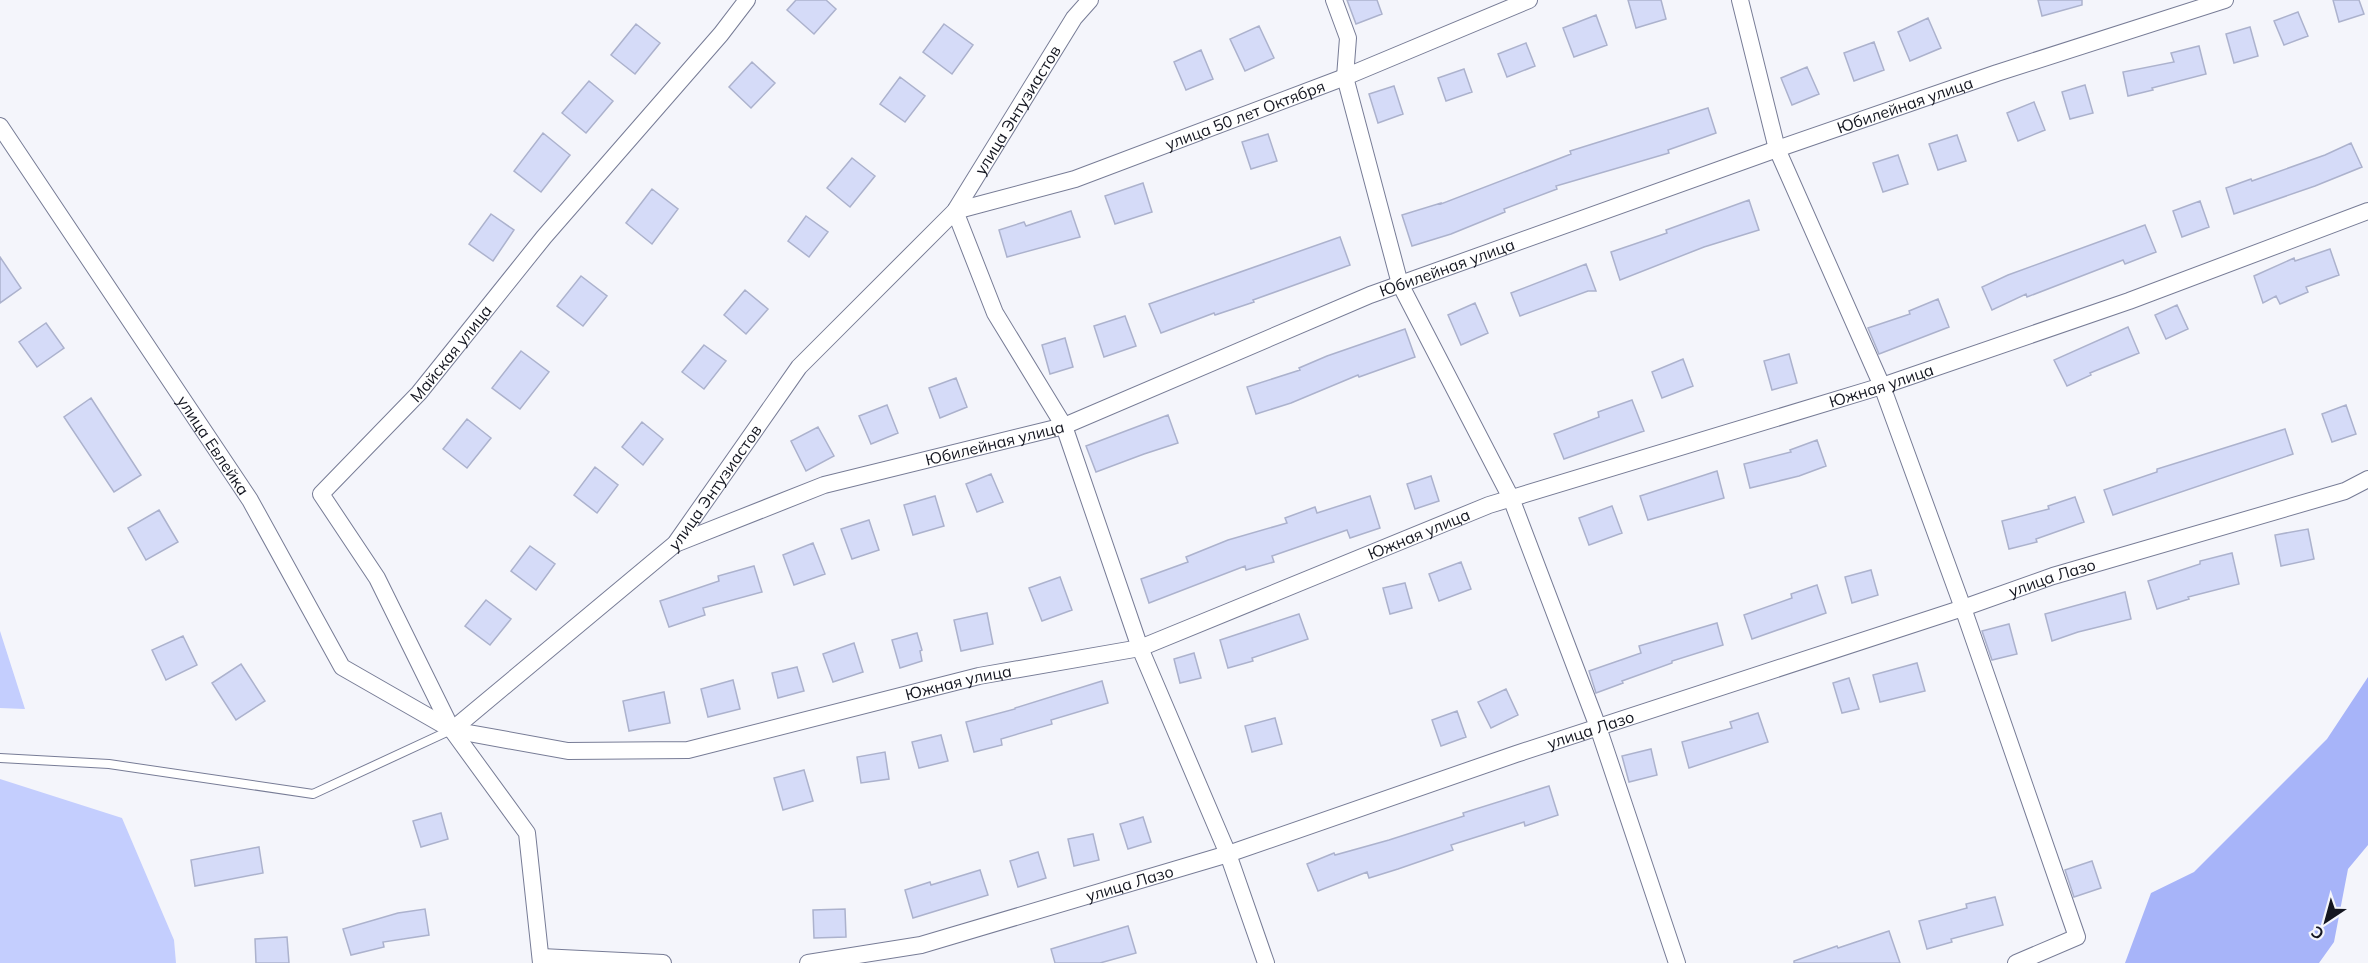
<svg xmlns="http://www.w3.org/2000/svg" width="2368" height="963" font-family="Mulish,sans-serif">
  <rect width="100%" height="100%" fill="#f4f5fb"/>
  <path fill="#c4cefe" d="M0,631L25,709L0,708Z
    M0,779L122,818L174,940L176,963H0Z"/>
  <path fill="#a7b4f9" d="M2368,677V845L2348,869L2334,942L2319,963H2125L2151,893L2194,872L2327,739Z"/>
  <path fill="#d5dbf8" stroke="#acb2cd" stroke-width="1.5" d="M796,0H826L836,9L814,34L787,10Z
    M1347,0H1377L1382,14L1356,24Z
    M1628,0H1661L1666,19L1636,28Z
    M2038,0H2082V5L2042,16Z
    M2333,0H2359L2364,14L2339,22Z
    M2298,12L2308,36L2284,45L2274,21Z
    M1596,15L1607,45L1574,57L1563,28Z
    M1928,18L1941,48L1910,61L1898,32Z
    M636,24L660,43L635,74L611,55Z
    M944,24L973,45L952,74L923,52Z
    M1259,26L1274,58L1245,71L1230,39Z
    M2250,27L2258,56L2234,63L2226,34Z
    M1874,42L1884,70L1854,81L1844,53Z
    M1526,43L1535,66L1507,77L1498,54Z
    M2199,46L2206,74L2152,88L2153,90L2128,96L2123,72L2174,62L2171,53Z
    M1201,50L1213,79L1186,90L1174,62Z
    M752,62L775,83L751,108L729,87Z
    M1807,67L1819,94L1792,105L1781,78Z
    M1464,69L1472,92L1446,101L1438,78Z
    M900,77L925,96L905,122L880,104Z
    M589,81L613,101L586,133L562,113Z
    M2085,85L2093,113L2070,119L2062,92Z
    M1394,86L1403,114L1378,123L1369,94Z
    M2034,102L2045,130L2018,141L2007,113Z
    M1708,108L1716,133L1668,150L1669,153L1556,186L1557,189L1504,209L1505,212L1451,234L1412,246L1402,215L1441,203V204L1571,154L1570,151Z
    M543,133L570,155L541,192L514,171Z
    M1268,134L1277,161L1251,169L1242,142Z
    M1957,135L1966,161L1938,170L1929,144Z
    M2351,143L2362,167L2315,186L2234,214L2226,188L2251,179L2252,181L2325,155Z
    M1898,155L1908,184L1883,192L1873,163Z
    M852,158L875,176L850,207L827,188Z
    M1143,183L1152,212L1115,224L1105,196Z
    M652,189L678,209L652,244L626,223Z
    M1749,200L1759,230L1704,247L1620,280L1611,252L1667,233L1666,230Z
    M2200,201L2209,227L2182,237L2173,211Z
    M1071,211L1080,237L1007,257L999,230L1024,222L1026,226Z
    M491,214L514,230L493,261L469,244Z
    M806,216L828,232L809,257L788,241Z
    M2145,225L2156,252L2125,264L2123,260L2027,297L2026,294L1992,310L1982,287L2008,275Z
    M1340,237L1350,265L1253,300L1254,302L1215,315L1214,313L1161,333L1149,304Z
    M2330,249L2339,275L2306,287L2308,292L2280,304L2276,296L2263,303L2254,276L2294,258L2295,261Z
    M0,257L21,288L0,303Z
    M1586,264L1596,291H1588L1520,316L1511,293Z
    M581,276L607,296L583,326L557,306Z
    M745,290L768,309L746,334L724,315Z
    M1938,299L1949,327L1879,354L1868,328L1910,314L1909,311Z
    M1475,303L1488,333L1461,345L1448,315Z
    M2177,305L2188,329L2166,339L2155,315Z
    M1125,316L1136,346L1104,357L1094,326Z
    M46,323L64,348L37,367L19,342Z
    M2128,327L2139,353L2090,373L2091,375L2067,386L2054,360Z
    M1405,329L1415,357L1359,377L1358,375L1291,403L1256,414L1247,387L1300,370L1299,368L1327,356Z
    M1065,338L1073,367L1050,374L1042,345Z
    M704,345L726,361L704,389L682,372Z
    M521,351L549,372L520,409L492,388Z
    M1789,354L1797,383L1772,390L1764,361Z
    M1683,359L1693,386L1662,398L1652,372Z
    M956,378L967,407L940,418L929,388Z
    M91,398L141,475L114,492L64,417Z
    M1632,400L1644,431L1564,459L1554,434L1599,417L1598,412Z
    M887,405L898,433L871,444L859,416Z
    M2346,405L2356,434L2332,442L2322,414Z
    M1168,415L1178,443L1144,454L1096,472L1086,446Z
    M467,419L491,438L467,468L443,449Z
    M642,422L663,439L643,465L622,447Z
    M818,427L834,456L806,471L791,441Z
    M2285,429L2293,454L2113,515L2104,490L2157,472V469L2183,461Z
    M1817,440L1826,466L1799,476L1750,488L1744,464L1791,452L1790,450Z
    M595,467L618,485L597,513L574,495Z
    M1717,471L1724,498L1648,520L1640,496Z
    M991,474L1003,502L977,512L966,484Z
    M1431,476L1439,501L1415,509L1407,484Z
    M935,496L944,526L913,535L904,505Z
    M1370,496L1380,528L1350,538L1347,530L1272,556L1274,562L1246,570L1245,566L1149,603L1141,579L1188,562L1186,557L1228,540L1287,523L1285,518L1315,507L1317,513Z
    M2075,497L2084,522L2036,539L2037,542L2009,549L2002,521L2049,509L2048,506Z
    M1612,506L1622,533L1589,545L1579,518Z
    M159,510L178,542L146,560L128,528Z
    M869,520L879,550L852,559L841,529Z
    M2308,529L2314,559L2281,566L2275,535Z
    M813,543L825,574L794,585L783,555Z
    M530,546L555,564L536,590L511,571Z
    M2232,553L2239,584L2188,597L2189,599L2157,609L2148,581L2200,564V561Z
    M1461,562L1471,589L1439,601L1429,574Z
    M754,566L762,592L703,608L705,615L669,627L660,601L719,581L718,576Z
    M1871,570L1878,595L1852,603L1845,577Z
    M1060,577L1072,610L1042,621L1029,588Z
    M1405,583L1412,608L1390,614L1383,588Z
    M1817,585L1826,613L1752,639L1744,615L1792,598L1791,594Z
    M2125,592L2131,619L2078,632L2052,641L2045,614Z
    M486,600L511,619L490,645L465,626Z
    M987,613L993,644L961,651L954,620Z
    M1299,614L1308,639L1252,658L1253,661L1228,668L1220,640Z
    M1717,623L1723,645L1672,661V663L1622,681L1623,683L1596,693L1589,671L1641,653L1639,646Z
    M2009,624L2017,654L1992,660L1982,631Z
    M917,633L922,650L920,651L922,661L900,668L892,640Z
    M183,636L197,665L166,680L152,650Z
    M854,643L863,672L833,682L823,654Z
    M1194,653L1201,678L1180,683L1174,659Z
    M1917,663L1925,691L1880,702L1873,675Z
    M241,664L265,701L236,720L212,683Z
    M797,667L804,691L778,698L772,673Z
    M1849,678L1859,709L1842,713L1833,683Z
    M733,680L740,709L708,717L701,689Z
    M1102,681L1108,703L1051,720L1052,724L1001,739L1002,745L974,752L966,722L1015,709V708Z
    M1506,689L1518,715L1491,728L1478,702Z
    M664,692L670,723L629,731L623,701Z
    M1457,711L1466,737L1441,746L1432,720Z
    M1758,713L1768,742L1689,768L1682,742L1732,728L1730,722Z
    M1275,718L1282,744L1252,752L1245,726Z
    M941,735L948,761L919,768L912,742Z
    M1651,749L1657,775L1629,782L1622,756Z
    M885,752L889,779L861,783L857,757Z
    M804,770L813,801L783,810L774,778Z
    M1549,786L1558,815L1525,826L1524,822L1451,845L1453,850L1398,869L1369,878L1367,872L1318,891L1307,864L1334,853L1335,855L1389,840L1464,816L1463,813Z
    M441,813L448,839L421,847L413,821Z
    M1143,817L1151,842L1128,849L1120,824Z
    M1093,834L1099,860L1074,866L1068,839Z
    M259,847L263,873L195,886L191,860Z
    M1038,852L1046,878L1018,887L1010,861Z
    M2092,861L2101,888L2074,897L2065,870Z
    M980,870L988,895L913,918L905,890L930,882L931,885Z
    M1995,897L2003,925L1951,939L1952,942L1927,949L1919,921L1967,908L1966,904Z
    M425,909L429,935L383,942L384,947L351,955L343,929L398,913Z
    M845,909L846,937L814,938L813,910Z
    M1128,926L1136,953L1100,963H1055L1051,949Z
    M1889,931L1900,963H1794V961L1837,946L1838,948Z
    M287,937L289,963H256L255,939Z"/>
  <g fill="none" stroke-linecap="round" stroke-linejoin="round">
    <defs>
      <path id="lane" d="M0,758L109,764L313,794L451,730"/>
      <g id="street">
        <path d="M1334,0L1348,38L1345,77L1400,284L1511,498L1598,727L1677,963"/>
        <path d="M1740,0L1777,149L1882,386L1963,608L2077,937L2016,963"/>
        <path id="s1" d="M0,126L250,500L342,667L452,730L568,751L688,750L979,676L1140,648L1489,505L1882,386L2129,301L2368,211"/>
        <path id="s2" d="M675,544L824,485L1064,426L1370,295L1777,149L1997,73L2225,0"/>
        <path id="s3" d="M452,730L377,578L321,494L419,393L544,237L721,34L747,0"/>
        <path d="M541,957L663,963"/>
        <path id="s4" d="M541,963L527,833L452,730L675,544L799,367L955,211L1074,18L1090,0"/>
        <path id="s5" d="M808,963L921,945L1228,854L1516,754L1963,608L2053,576L2345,491L2368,479"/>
        <path id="s6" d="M1266,963L1228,854L1140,648L1064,426L995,313L955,211L1075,179L1345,77L1529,0"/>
      </g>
    </defs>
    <use href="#lane" stroke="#777c96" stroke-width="10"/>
    <use href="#street" stroke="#777c96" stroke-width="18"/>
    <use href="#lane" stroke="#fff" stroke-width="8"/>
    <use href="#street" stroke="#fff" stroke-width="16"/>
  </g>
  <g text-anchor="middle" stroke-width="4.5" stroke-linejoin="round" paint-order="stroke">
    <g font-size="16" fill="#141620" stroke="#f4f5fb">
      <text dy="6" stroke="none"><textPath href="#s2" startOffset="1308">Юбилейная улица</textPath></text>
      <text dy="6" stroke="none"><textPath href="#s4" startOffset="1104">улица Энтузиастов</textPath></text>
      <text dy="6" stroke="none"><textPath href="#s6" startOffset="1122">улица 50 лет Октября</textPath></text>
      <text dy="6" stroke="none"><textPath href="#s2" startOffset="822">Юбилейная улица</textPath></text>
      <text dy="6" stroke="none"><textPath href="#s3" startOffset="462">Майская улица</textPath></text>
      <text dy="6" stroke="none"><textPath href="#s1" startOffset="2256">Южная улица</textPath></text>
      <text dy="6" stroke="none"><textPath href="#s2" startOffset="336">Юбилейная улица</textPath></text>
      <text dy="6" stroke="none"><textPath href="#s1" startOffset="384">улица Евлейка</textPath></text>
      <text dy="6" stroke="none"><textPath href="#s4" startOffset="618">улица Энтузиастов</textPath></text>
      <text dy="6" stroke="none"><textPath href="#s1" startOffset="1770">Южная улица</textPath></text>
      <text dy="6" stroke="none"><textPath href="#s5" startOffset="1304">улица Лазо</textPath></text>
      <text dy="6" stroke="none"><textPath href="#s1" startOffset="1284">Южная улица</textPath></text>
      <text dy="6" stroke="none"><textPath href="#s5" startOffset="818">улица Лазо</textPath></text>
      <text dy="6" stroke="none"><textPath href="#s5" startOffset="332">улица Лазо</textPath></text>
    </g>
  </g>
  <g transform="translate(2326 921) rotate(216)" stroke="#f4f5fb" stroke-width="4.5" paint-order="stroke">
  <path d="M0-4.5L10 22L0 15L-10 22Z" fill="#141620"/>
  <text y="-9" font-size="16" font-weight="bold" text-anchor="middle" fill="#141620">С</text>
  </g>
</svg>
